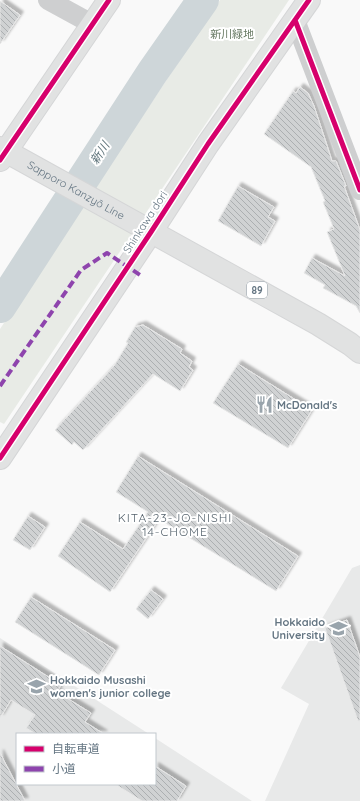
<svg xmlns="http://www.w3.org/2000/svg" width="360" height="801" font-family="Quicksand,'Noto Sans JP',sans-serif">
  <defs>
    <pattern id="building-back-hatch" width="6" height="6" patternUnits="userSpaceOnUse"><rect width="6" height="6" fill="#d0d2d3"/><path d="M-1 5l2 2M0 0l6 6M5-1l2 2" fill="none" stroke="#acafb1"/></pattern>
    <filter id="shadow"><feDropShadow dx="3.5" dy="-3.5" stdDeviation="1" flood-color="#0004"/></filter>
  </defs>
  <rect width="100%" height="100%" fill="#f9f9f9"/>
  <path fill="#e8e9e9" d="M360,565V801H265L309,704L281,688L352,568Z
    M0,638L149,734H17V784H155V738L252,801H0Z"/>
  <path fill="#e8ebe6" d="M220,0H289L4,424L0,422V329Z"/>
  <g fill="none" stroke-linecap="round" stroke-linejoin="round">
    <path stroke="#ced6d9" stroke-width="32" d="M0,307L152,73L203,0"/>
  </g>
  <path fill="url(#building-back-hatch)" stroke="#e8e8e8" filter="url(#shadow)" d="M0,1L20,15L0,44Z
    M300,87L308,93L314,106L332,161H336L346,186H344L360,230V313L356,306L323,288L325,285L304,273L312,258L345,276L327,232L334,229L323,202L325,201L311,167L264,134L293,91L296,93Z
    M238,186L274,207L268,217L275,221L261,246L218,221Z
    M143,325L182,349L180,353L192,361L189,367L193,370L180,391L153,374L83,450L74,442L72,445L55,430L114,366L128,343L126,342L135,327Z
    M238,364L312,410L288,448L213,403Z
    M138,456L298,556L276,591L159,519L110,592L58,556L80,522L123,549L148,512L116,492Z
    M28,516L45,527L30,550L13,540Z
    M151,590L163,599L148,619L136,609Z
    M31,597L115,650L99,675L15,622Z
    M347,620L360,657V721H358L325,628Z
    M0,646L61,685L57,692L91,713L85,722L104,734H36L26,728L35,715L11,700L0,718Z
    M0,753L25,801H0Z
    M155,766L186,786L177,801H142L115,784H155Z"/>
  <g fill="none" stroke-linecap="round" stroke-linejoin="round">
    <defs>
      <path id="secondary" d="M0,160L109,0
        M0,458L151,232L208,144L309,0"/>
      <g id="primary">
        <path id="s1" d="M0,148L318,324L350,344L360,352"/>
      </g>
    </defs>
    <use href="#secondary" stroke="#d5d6d7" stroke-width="24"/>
    <use href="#primary" stroke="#d5d6d7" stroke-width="24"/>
    <path stroke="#cecfd0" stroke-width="20" d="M48,0L92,24
      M295,20L360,190"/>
    <use href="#secondary" stroke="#e1e2e2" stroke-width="22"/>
    <use href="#primary" stroke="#e1e2e2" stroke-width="22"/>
    <path stroke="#8e44ad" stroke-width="4" stroke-dasharray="8 4" stroke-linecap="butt" d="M0,386L81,270L107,253L143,277"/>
    <defs>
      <path id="cycleway" d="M295,20L360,190
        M0,160L109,0
        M0,458L151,232L208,144L309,0"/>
    </defs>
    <use href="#cycleway" stroke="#fff" stroke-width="8"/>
    <use href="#cycleway" stroke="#d6006c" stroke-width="5"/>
  </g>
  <defs>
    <symbol id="restaurant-bare" viewBox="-9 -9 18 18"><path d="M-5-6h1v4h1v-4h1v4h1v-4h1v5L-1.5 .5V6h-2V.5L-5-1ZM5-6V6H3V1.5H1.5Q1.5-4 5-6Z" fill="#99a4ac" stroke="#fff" stroke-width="2.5" paint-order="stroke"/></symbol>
    <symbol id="university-bare" viewBox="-9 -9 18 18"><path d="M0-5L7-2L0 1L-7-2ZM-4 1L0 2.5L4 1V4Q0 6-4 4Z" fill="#99a4ac" stroke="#fff" stroke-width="2.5" paint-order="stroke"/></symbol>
  </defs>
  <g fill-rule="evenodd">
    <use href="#restaurant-bare" x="252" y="392" width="25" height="25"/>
    <use href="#university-bare" x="326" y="616" width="25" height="25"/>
    <use href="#university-bare" x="24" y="674" width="25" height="25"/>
  </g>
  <g text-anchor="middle" stroke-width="4" stroke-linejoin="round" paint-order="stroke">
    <rect fill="#fff" stroke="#939fa8" stroke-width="1" x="247" y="282" width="20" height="16" rx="3"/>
    <g font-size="10" font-weight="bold" fill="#657683">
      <text x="257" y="294">89</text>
    </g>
    <g font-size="11" fill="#687a64" stroke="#fff">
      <text x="232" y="38">新川緑地</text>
    </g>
    <g font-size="11" fill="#657683" stroke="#fff">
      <text dy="4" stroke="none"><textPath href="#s1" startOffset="87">Sapporo Kanzyō Line</textPath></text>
      <text transform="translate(145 222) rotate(-57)" y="4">Shinkawa dori</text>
    </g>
    <g font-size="11" font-weight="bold" fill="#657683" stroke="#fff" text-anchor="start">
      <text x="277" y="409">McDonald's</text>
      <text x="325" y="626" text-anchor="end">Hokkaido<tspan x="325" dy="13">University</tspan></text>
      <text x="50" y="684">Hokkaido Musashi<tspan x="50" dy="13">women's junior college</tspan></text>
    </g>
    <g font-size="12" font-style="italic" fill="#60757c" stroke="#fff">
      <text transform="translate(100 153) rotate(-57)" y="4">新川</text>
    </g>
    <g font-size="12" letter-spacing="1" fill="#57646e" stroke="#fff">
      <text x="175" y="522">KITA-23-JO-NISHI<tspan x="175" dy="14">14-CHOME</tspan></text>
    </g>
  </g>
  <rect x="16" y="733" width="140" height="52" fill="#ffffff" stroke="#c1c8cd"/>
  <rect x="24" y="746" width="20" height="6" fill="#d6006c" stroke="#c1c8cd"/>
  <text x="52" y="753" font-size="12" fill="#657683">自転車道</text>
  <rect x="24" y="766" width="20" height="6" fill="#8e44ad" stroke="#c1c8cd"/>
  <text x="52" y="773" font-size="12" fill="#657683">小道</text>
</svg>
